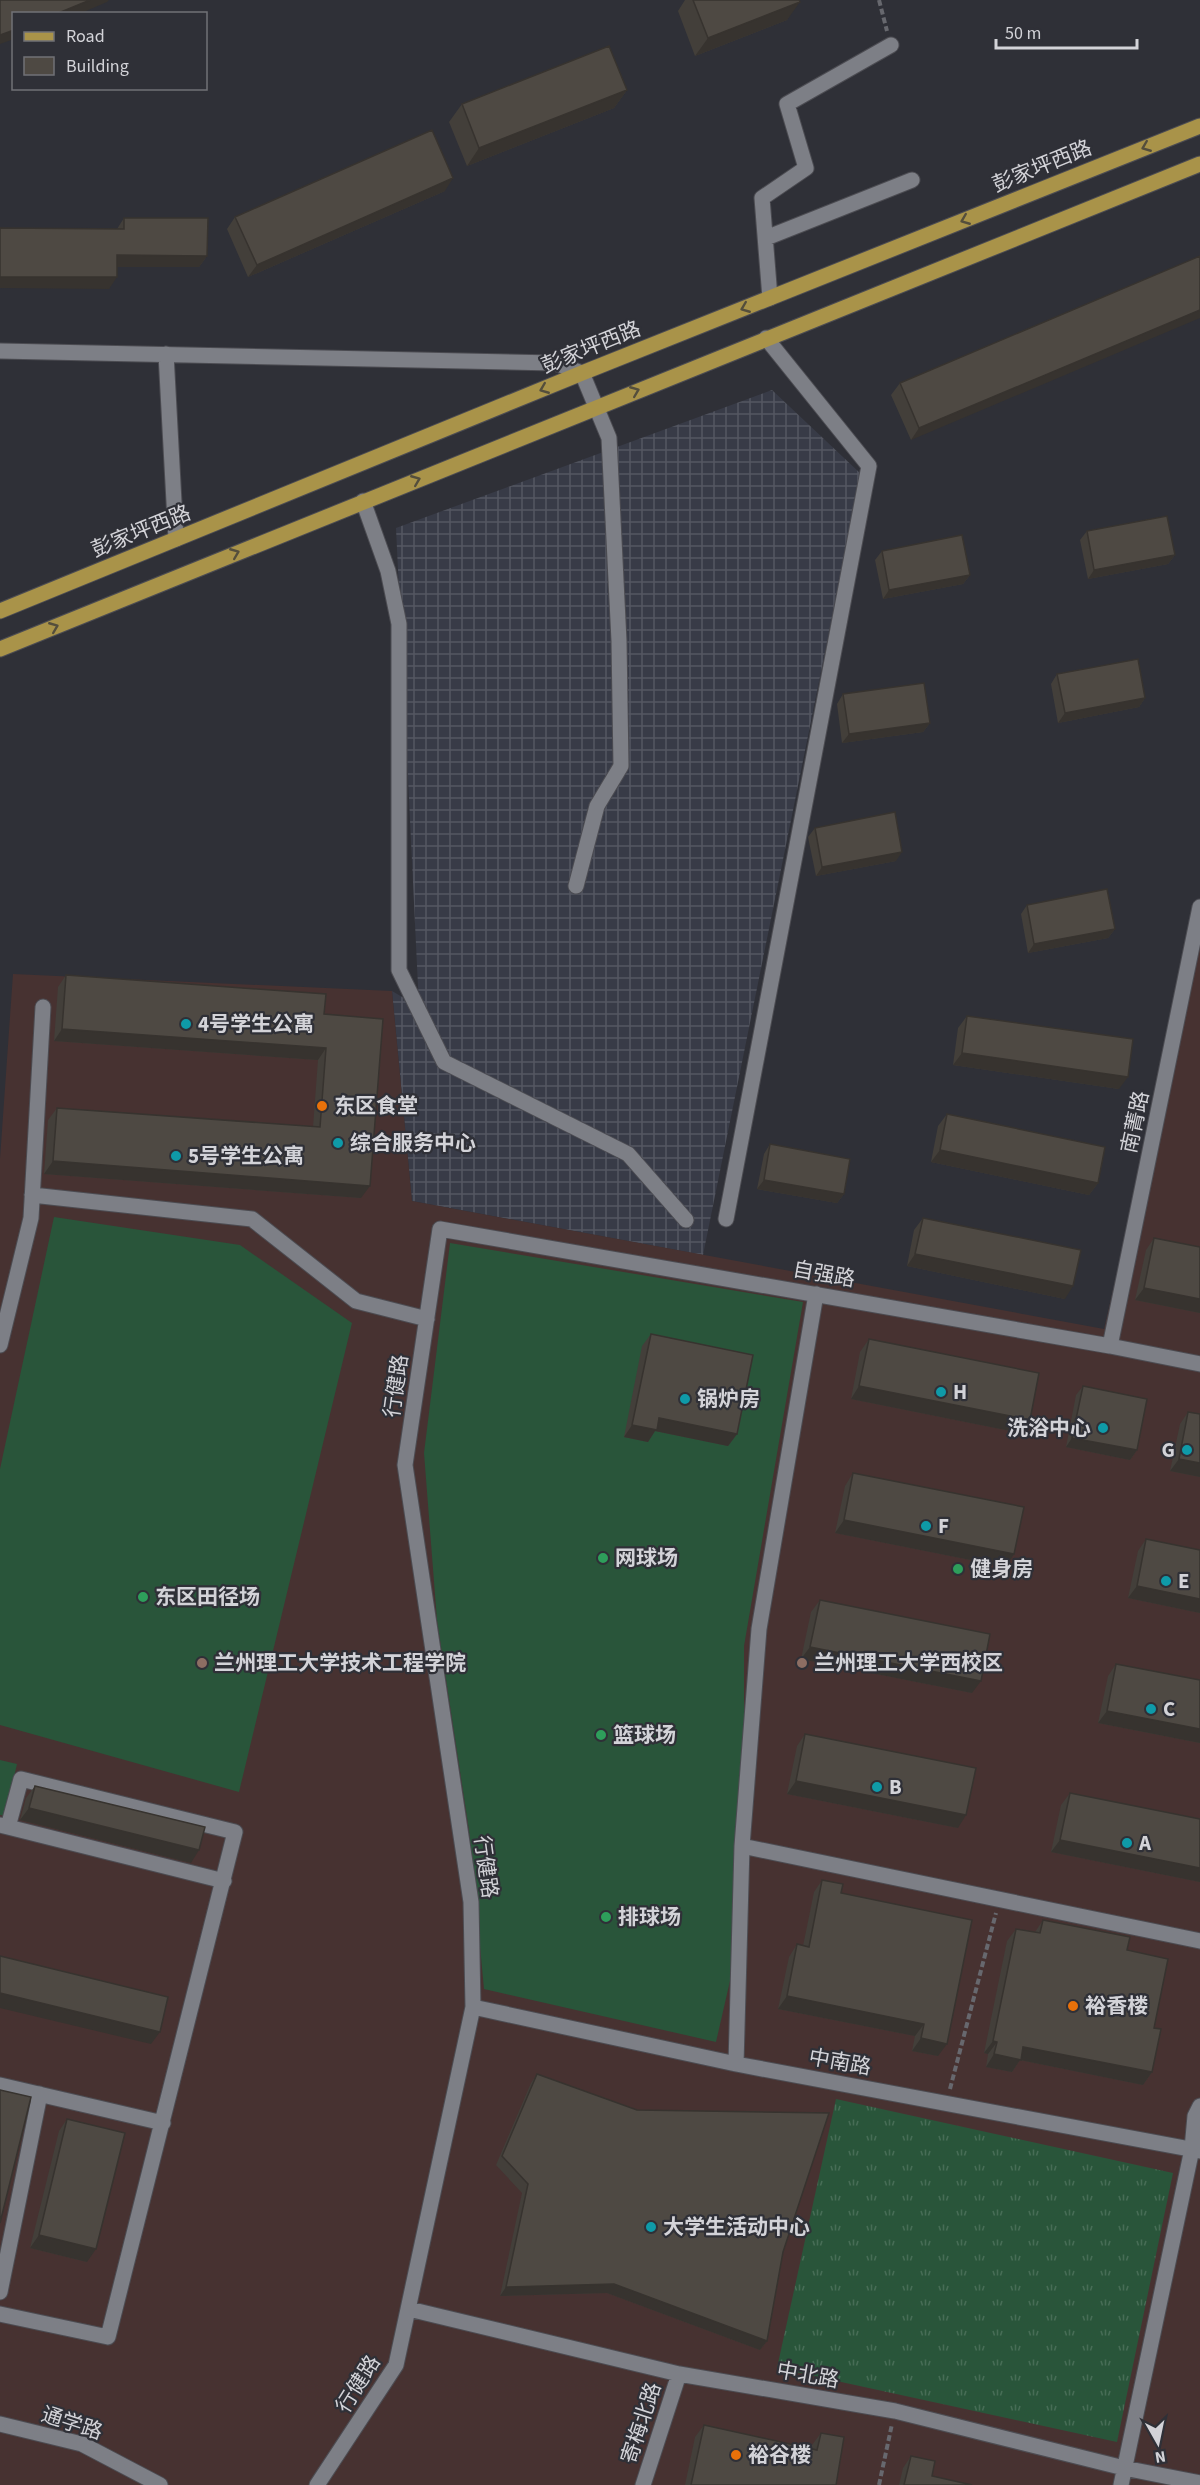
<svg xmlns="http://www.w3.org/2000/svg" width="1200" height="2485" font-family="'Source Sans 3','Noto Sans SC',sans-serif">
  <defs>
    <pattern id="industrial-grid" width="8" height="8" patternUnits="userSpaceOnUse" patternTransform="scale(1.5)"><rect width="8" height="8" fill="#383b47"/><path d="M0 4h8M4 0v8" fill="none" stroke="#545661"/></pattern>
    <pattern id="grass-tufts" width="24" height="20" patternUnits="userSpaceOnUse" patternTransform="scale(1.5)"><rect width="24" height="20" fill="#29553a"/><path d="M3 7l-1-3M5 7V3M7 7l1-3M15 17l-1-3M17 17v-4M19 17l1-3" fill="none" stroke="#476d56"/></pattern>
  </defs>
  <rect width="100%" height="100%" fill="#2f3037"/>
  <path fill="url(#industrial-grid)" d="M772,390L861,474L703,1255L412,1201L392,991L419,1007L396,528Z"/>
  <path fill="#473231" d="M1200,915V2485H0V1159L13,974L392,991L412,1201L1104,1329Z"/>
  <path fill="url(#grass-tufts)" d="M836,2099L1173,2173L1117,2442L777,2368Z"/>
  <path fill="#29553a" d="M54,1217L240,1245L352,1323L239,1792L0,1725V1469Z
    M450,1243L803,1302L744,1646V1788L738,1946L716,2042L484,1989L469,1830L437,1620L424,1453Z
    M0,1760L17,1764L5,1816L0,1815Z"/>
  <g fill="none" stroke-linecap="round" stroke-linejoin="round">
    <defs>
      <path id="minor" d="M766,238L912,180
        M770,298L762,198L806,168L787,104L891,45
        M0,351L555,363L582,373L609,438L619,641L621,766L597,806L576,886
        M166,354L176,539
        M363,501L388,571L399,624V970L444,1062L628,1154L686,1220
        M32,1195L252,1219L356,1301L427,1319
        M726,1219L869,466L766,338
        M0,1345L31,1218L43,1007
        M1110,1346L1200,907
        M0,1825L8,1827L21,1779L235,1832L108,2337L0,2314
        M8,1827L224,1881
        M742,1846L1200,1941
        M473,2007L736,2064L1200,2151
        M736,2064L742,1846L759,1629L816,1294
        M0,2085L163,2123
        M0,2292L40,2094
        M409,2309L679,2374L895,2411L1124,2468L1200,2483
        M0,2424L82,2444L160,2485
        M317,2485L396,2365L473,2007L471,1902L405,1465L440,1229L1110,1346L1200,1364
        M643,2485L679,2374
        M1121,2485L1192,2149L1195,2116L1200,2106"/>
      <path id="major" d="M0,611L582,373L1200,126
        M0,649L1200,164"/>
    </defs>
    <use href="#minor" stroke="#4c4c52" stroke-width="17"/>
    <use href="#major" stroke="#4c4c52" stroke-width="17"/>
    <path stroke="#67686e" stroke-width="4" stroke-dasharray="6 3" stroke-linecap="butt" d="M879,0L887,31
      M950,2089L996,1913
      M879,2485L892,2424"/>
    <use href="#minor" stroke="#7d7f86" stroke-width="15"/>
    <use href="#major" stroke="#a99349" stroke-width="15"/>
  </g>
  <path fill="#433f3a" d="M685,0H799L787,20L695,56L678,11Z
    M627,90L614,108L467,166L449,122L462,104Z
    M445,191L248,277L227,229L235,217Z
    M124,218L207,256L199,267H117L109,289L117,229Z
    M1200,256L911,440L891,395L900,383Z
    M1087,531L1175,555L1168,564L1088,579L1080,540Z
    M882,551L970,575L963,584L883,599L875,560Z
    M1057,674L1145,698L1139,707L1058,723L1051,684Z
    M843,694L930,723L923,732L842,743L837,704Z
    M815,828L896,861L816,876L808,837Z
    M1027,905L1115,929L1108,938L1028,953L1021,914Z
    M66,975L324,1014L361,1198L44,1174L48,1120L57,1108L313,1127L318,1060L54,1041L58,987Z
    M967,1016L1119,1089L953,1065L958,1028Z
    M947,1114L1098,1183L1089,1195L931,1162L938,1126Z
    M770,1144L844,1194L837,1203L757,1189L764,1154Z
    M923,1218L1065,1299L907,1266L914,1230Z
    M1154,1238L1200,1247V1313L1135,1300L1146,1250Z
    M651,1334L737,1434L728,1446L655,1431L648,1442L624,1437L642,1346Z
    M869,1339L1030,1420L1021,1433L851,1399L860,1352Z
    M1083,1386L1137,1450L1130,1460L1066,1447L1076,1395Z
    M1188,1412L1200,1414V1477L1170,1471L1180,1424Z
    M853,1473L1014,1554L1006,1567L835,1533L845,1486Z
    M1146,1539L1200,1550V1613L1128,1598L1138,1551Z
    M820,1600L972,1693L801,1659L811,1612Z
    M1116,1664L1200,1680V1743L1098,1723L1108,1676Z
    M805,1734L958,1828L787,1794L797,1746Z
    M35,1786L191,1863L20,1820L26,1798Z
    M1070,1793L1200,1819V1882L1051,1852L1061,1805Z
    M822,1880L841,1893L972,1920L938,2056L912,2051L915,2036L778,2009L789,1957L797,1944L803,1946L814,1892Z
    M1043,1920L1127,1950L1154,2028L1152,2072L1143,2085L1020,2060L1012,2072L986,2067L988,2054L984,2053L1007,1941L1016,1929L1035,1932Z
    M537,2074L783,2252L767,2341L760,2350L607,2293L500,2296L522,2193L496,2165L531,2083Z
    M67,2119L87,2262L30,2248L59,2131Z
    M704,2425L812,2449V2445L821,2433L836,2485H685L695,2437Z
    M911,2456L932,2476L972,2485H899L903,2468Z"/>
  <path fill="#37332f" d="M90,0H109L107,2L79,14H56Z
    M800,2L787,20L695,56L708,38Z
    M14,30V39L0,44V35Z
    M627,90L614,108L467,166L479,148Z
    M453,178L445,191L248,277L257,265Z
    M117,255L207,256L199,267H109Z
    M0,277H117L109,289L0,288Z
    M1200,310V318L911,440L919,428Z
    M1175,555L1168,564L1088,579L1094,570Z
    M970,575L963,584L883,599L889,590Z
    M1145,698L1139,707L1058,723L1065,713Z
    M930,723L923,732L842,743L849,734Z
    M902,852L896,861L816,876L822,867Z
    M1115,929L1108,938L1028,953L1034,944Z
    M62,1029L326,1048L318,1060L54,1041Z
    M962,1053L1128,1077L1119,1089L953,1065Z
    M940,1150L1098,1183L1089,1195L931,1162Z
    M53,1161L370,1186L361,1198L44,1174Z
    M764,1180L844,1194L837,1203L757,1189Z
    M915,1254L1073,1286L1065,1299L907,1266Z
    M1144,1288L1200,1299V1313L1135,1300Z
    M859,1386L1030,1420L1021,1433L851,1399Z
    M659,1418L737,1434L728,1446L655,1431L648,1442L624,1437L632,1425Z
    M1072,1438L1137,1450L1130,1460L1066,1447Z
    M1179,1459L1200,1463V1477L1170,1471Z
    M844,1520L1014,1554L1006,1567L835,1533Z
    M1137,1586L1200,1599V1613L1128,1598Z
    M810,1647L981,1681L972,1693L801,1659Z
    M1107,1711L1200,1729V1743L1098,1723Z
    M796,1781L966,1815L958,1828L787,1794Z
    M29,1808L199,1850L191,1863L20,1820Z
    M1060,1840L1200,1868V1882L1051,1852Z
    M0,1993L160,2032L151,2044L0,2008Z
    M787,1996L924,2024L915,2036L778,2009Z
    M921,2038L947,2044L938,2056L912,2051Z
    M993,2041L997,2042L988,2054L984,2053Z
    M1023,2047L1152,2072L1143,2085L1020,2060L1012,2072L986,2067L994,2054Z
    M39,2235L96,2249L87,2262L30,2248Z
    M614,2284L767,2341L760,2350L607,2293L500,2296L506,2287Z"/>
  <path fill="#4e4943" stroke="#37332f" stroke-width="1.5" d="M0,0H90L56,14H14V30L0,35Z
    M693,0H799L800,2L708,38Z
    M609,46L627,90L479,148L462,104Z
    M432,130L453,178L257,265L235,217Z
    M124,218H208L207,256L117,255V277H0V228L124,229Z
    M1200,256V310L919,428L900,383Z
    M1167,516L1175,555L1094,570L1087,531Z
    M962,535L970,575L889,590L882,551Z
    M1138,659L1145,698L1065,713L1057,674Z
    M924,683L930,723L849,734L843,694Z
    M895,812L902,852L822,867L815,828Z
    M1107,889L1115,929L1034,944L1027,905Z
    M66,975L326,994L324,1014L383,1019L370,1186L53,1161L57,1108L320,1127L326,1048L62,1029Z
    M967,1016L1133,1039L1128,1077L962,1053Z
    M947,1114L1105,1147L1098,1183L940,1150Z
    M770,1144L850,1159L844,1194L764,1180Z
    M923,1218L1081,1250L1073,1286L915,1254Z
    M1154,1238L1200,1247V1299L1144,1288Z
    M651,1334L753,1355L737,1434L659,1418L657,1430L632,1425Z
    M869,1339L1039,1373L1030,1420L859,1386Z
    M1083,1386L1147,1399L1137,1450L1072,1438Z
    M1188,1412L1200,1414V1463L1179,1459Z
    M853,1473L1024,1507L1014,1554L844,1520Z
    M1146,1539L1200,1550V1599L1137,1586Z
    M820,1600L990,1634L981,1681L810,1647Z
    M1116,1664L1200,1680V1729L1107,1711Z
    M805,1734L976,1768L966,1815L796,1781Z
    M35,1786L205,1827L199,1850L29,1808Z
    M1070,1793L1200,1819V1868L1060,1840Z
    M822,1880L843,1884L841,1893L972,1920L947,2044L921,2038L924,2024L787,1996L797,1944L809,1947Z
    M1043,1920L1130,1937L1127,1950L1168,1959L1154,2028L1161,2029L1152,2072L1023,2047L1021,2060L994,2054L997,2042L993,2041L1016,1929L1040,1933Z
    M0,1956L168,1997L160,2032L0,1993Z
    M537,2074L637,2110L829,2113L783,2252L767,2341L614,2284L506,2287L528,2184L502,2156Z
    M0,2090L31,2097L0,2223Z
    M67,2119L125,2133L96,2249L39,2235Z
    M704,2425L817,2450L821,2433L844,2437L836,2485H691Z
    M911,2456L935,2461L932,2476L972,2485H904Z"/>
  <defs><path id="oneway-chevron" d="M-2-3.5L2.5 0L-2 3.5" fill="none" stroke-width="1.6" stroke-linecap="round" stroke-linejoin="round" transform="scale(1.5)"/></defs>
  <g stroke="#544e3c">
    <use href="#oneway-chevron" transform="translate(1146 147) rotate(158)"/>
    <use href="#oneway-chevron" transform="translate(965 220) rotate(158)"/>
    <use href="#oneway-chevron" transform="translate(745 308) rotate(158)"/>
    <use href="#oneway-chevron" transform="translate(544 389) rotate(158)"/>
    <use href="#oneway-chevron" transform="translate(635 391) rotate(-22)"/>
    <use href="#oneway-chevron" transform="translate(416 480) rotate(-22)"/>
    <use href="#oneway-chevron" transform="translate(235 553) rotate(-22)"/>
    <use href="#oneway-chevron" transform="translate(54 627) rotate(-22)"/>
  </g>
  <g fill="#0f9aa8" stroke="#2f3037" stroke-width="2">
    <circle cx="186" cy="1024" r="6"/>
    <circle cx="338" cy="1143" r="6"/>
    <circle cx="176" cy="1156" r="6"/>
    <circle cx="941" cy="1392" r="6"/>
    <circle cx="685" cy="1399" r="6"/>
    <circle cx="1103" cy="1428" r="6"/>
    <circle cx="1187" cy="1450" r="6"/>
    <circle cx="926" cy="1526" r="6"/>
    <circle cx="1166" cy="1581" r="6"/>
    <circle cx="1151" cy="1709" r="6"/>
    <circle cx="877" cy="1787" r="6"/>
    <circle cx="1127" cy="1843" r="6"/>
    <circle cx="651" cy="2227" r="6"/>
  </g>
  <g fill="#e8710a" stroke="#2f3037" stroke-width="2">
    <circle cx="322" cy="1106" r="6"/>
    <circle cx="1073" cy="2006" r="6"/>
    <circle cx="736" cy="2455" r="6"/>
  </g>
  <g fill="#2e9e5b" stroke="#2f3037" stroke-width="2">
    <circle cx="603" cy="1558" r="6"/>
    <circle cx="958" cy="1569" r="6"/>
    <circle cx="143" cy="1597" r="6"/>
    <circle cx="601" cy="1735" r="6"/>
    <circle cx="606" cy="1917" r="6"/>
  </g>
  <g fill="#8d6e63" stroke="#2f3037" stroke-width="2">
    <circle cx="202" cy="1663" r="6"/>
    <circle cx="802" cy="1663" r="6"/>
  </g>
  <g text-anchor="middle" stroke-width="4.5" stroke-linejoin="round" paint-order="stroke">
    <g font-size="21" fill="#d3d3d8" stroke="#2f3037">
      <text transform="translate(1042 166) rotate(-22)" y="7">彭家坪西路</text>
      <text transform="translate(591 347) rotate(-22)" y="7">彭家坪西路</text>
      <text transform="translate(141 531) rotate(-22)" y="7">彭家坪西路</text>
      <text transform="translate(1135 1122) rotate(-78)" y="7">南菁路</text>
      <text transform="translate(824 1274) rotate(10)" y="7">自强路</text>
      <text transform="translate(396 1386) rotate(-82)" y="7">行健路</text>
      <text transform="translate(486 1867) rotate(82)" y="7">行健路</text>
      <text transform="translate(840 2062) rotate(10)" y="7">中南路</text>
      <text transform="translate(808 2375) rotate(10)" y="7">中北路</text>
      <text transform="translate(358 2384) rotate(-58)" y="7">行健路</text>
      <text transform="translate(72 2423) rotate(18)" y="7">通学路</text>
      <text transform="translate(641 2423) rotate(-72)" y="7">寄梅北路</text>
    </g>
    <g font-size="21" font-weight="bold" fill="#d3d3d8" stroke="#2f3037" text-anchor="start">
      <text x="198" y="1031">4号学生公寓</text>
      <text x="334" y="1113">东区食堂</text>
      <text x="350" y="1150">综合服务中心</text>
      <text x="188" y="1163">5号学生公寓</text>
      <text x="953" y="1399">H</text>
      <text x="697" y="1406">锅炉房</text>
      <text x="1091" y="1435" text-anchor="end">洗浴中心</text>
      <text x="1175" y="1457" text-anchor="end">G</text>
      <text x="938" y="1533">F</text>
      <text x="615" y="1565">网球场</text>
      <text x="970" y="1576">健身房</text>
      <text x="1178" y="1588">E</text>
      <text x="155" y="1604">东区田径场</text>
      <text x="214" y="1670">兰州理工大学技术工程学院</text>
      <text x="814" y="1670">兰州理工大学西校区</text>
      <text x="1163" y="1716">C</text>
      <text x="613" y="1742">篮球场</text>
      <text x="889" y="1794">B</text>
      <text x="1139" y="1850">A</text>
      <text x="618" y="1924">排球场</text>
      <text x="1085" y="2013">裕香楼</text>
      <text x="663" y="2234">大学生活动中心</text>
      <text x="748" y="2462">裕谷楼</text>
    </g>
  </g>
  <rect x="12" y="12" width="195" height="78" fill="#2f3037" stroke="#717177" stroke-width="1.5"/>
  <rect x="24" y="32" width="30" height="9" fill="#a99349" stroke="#717177" stroke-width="1.5"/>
  <text x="66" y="42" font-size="18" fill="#d3d3d8">Road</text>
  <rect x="24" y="57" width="30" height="18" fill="#4e4943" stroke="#717177" stroke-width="1.5"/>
  <text x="66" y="72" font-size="18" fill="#d3d3d8">Building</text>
  <g transform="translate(1158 2443) rotate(171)" stroke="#2f3037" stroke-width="4.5" paint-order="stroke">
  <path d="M0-4.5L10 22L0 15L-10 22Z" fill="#d3d3d8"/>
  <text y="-9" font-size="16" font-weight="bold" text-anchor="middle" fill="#d3d3d8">N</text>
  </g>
  <path d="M996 39v9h141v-9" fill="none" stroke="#d3d3d8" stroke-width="3"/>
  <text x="1005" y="39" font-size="18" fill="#d3d3d8" stroke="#2f3037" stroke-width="4.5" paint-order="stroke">50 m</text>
</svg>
